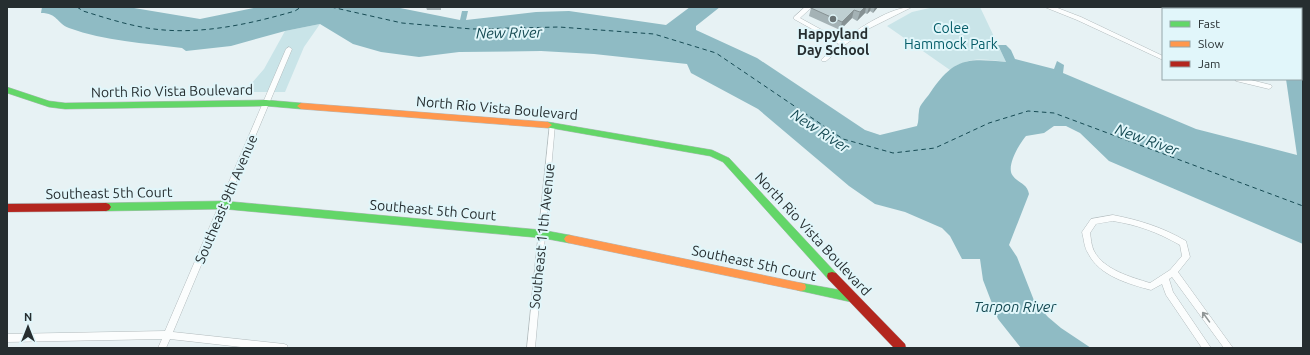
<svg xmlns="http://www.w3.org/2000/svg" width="1310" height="355" font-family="Ubuntu,sans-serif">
  <rect width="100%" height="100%" fill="#e7f2f4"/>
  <path fill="#c9e4e8" d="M934,7H980L1006,62C984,59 969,56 950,70L887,26L912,12Z
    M320,24L304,47L285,92H244L264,69L285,31Z"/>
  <path fill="#8fbbc4" d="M42,7H128L200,19L258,7H395L460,20L462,11H468L466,20L536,12L569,11L666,25L690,7H720L696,26V30L757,58L865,130L880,135L917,126C919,121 918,116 919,111C919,105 927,98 930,93C954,58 966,58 1006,62L998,45H1006L1011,50L1015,59L1054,69L1057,61L1064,65L1063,73L1196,129L1297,155L1286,79H1301V9H1277L1276,7H1303V244L1109,161L1080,133L1066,126H1054L1044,133L1026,136C1020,143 1005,167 1013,176C1019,184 1027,183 1029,194L1009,245L1017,257L1035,303L1048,317L1061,328L1091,348H1021L998,319L983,280L980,259H962L950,236L942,228L905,212L875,204L849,186L758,109L691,73L687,64L594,54L541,51L459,52L419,57L381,52L353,44L320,24L285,31L231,46L186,51L182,48C144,43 105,41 69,28C56,23 58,13 41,13Z"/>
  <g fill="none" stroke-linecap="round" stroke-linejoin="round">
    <path stroke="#174b54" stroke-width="1" stroke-dasharray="4.5 3.5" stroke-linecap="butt" d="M77,7L83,11C106,18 130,26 154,29C201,35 250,24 295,11L301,7
      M331,7L402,23L472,29L559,27L654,34L716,53L843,139L893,153L935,148L989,123L1028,111L1054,113L1303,206"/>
    <defs>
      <path id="street" d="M805,7H812L800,18L842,41C859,28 891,7 912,7L866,30L846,44L826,61H822L821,60L822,59L839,44L794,19V17Z
        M1046,7H1055L1081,17L1163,56V60L1077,20L1047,8Z
        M1191,7H1197V9H1191Z
        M289,47L292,49L173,332L284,344L287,345L288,348H250L170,339L166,348H158L162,339L7,342V334L165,331L286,49Z
        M1235,79H1247L1271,85L1272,87L1269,89L1236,81Z
        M550,123H554L555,125L535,348H527Z
        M1113,215C1139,220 1162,227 1186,241L1190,257L1178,272L1233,348H1224L1172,277L1169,279L1173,292L1211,348H1202L1166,295L1162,284L1151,290C1129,284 1099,276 1088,253C1084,247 1084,239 1082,232L1091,219ZM1113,221C1138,225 1157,232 1180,245L1182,256L1170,270L1150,283C1131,277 1104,270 1094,251C1091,245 1091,238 1090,233L1096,224Z"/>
      <path id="fast" d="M7,87L49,101L65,103L266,100L301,103L305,106L301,109L266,106L65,109L49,107L7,93Z
        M548,122L712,150L729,158L836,273L837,276L836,279L832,280L828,279L723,162L710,156L545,127L544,125L545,123Z
        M224,201L542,230L569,235L572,236L574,239L572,242L569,243L542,238L224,209L106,211L103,210L101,207L103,204L106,203Z
        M801,283L851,292L855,294L856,297L855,300L851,302L801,291L797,290L796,287L797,284Z"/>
      <path id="slow" d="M301,103L548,122L552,125L548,128L301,109L297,106Z
        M569,235L801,283L805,284L806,287L805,290L801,291L569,243L566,242L564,239L566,236Z"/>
      <path id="jam" d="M106,203L109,204L111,207L109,210L106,211L7,212V204Z
        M832,272L836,273L905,344L906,348H894L828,279L827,276L828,273Z"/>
    </defs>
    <use href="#street" stroke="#b2bbbd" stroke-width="1"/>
    <use href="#fast" stroke="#b2bbbd" stroke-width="1"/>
    <use href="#slow" stroke="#b2bbbd" stroke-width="1"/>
    <use href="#jam" stroke="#b2bbbd" stroke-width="1"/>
    <use href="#street" fill="#fbfdfd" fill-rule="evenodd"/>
    <use href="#fast" fill="#63d668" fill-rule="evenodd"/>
    <use href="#slow" fill="#ff974d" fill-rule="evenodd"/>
    <use href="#jam" fill="#b3261e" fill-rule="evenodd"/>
  </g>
  <path fill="#a4b2b5" d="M426,7H441V10H427Z
    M812,7H878L873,13L870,11L867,14L865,13L857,21L852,18L840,30L809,16L811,8Z"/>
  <path fill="#869193" d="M865,7H866L865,13L857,21L860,12Z
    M869,7H871L870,11L867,14Z
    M875,7H878L873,13Z
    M854,10L852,18L840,30L842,22Z"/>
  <path fill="#bfcfd2" stroke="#869193" d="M812,7H865L860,12L854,10L842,22L811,8Z"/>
  <defs><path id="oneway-shaft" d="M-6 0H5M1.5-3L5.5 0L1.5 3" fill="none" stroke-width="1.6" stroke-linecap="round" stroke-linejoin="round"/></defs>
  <use stroke="#909696" href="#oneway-shaft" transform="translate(1206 317) rotate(-126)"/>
  <circle fill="#6a7375" stroke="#e1f6fa" stroke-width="1.5" cx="833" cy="19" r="4"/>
  <g text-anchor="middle" stroke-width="4" stroke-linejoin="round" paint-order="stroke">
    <g font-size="14" fill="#065d69" stroke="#e1f6fa">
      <text x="951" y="33">Colee<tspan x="951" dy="16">Hammock Park</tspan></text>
    </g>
    <g font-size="14" font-weight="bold" fill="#262e30" stroke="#e1f6fa">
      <text x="833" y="39">Happyland<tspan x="833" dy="16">Day School</tspan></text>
    </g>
    <g font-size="14" fill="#262e30" stroke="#e1f6fa">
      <text transform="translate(172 91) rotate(-1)" y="5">North Rio Vista Boulevard</text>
      <text transform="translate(497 108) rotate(5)" y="5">North Rio Vista Boulevard</text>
      <text transform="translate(109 193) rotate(-1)" y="5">Southeast 5th Court</text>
      <text transform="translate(226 199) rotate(-67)" y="5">Southeast 9th Avenue</text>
      <text transform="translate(433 210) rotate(5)" y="5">Southeast 5th Court</text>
      <text transform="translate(813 234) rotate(47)" y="5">North Rio Vista Boulevard</text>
      <text transform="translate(542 236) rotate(-84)" y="5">Southeast 11th Avenue</text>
      <text transform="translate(754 263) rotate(12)" y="5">Southeast 5th Court</text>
    </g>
    <g font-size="15" font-style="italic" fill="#174b54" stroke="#e1f6fa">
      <text transform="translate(509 33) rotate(-1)" y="5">New River</text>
      <text transform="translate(820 131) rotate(33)" y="5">New River</text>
      <text transform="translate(1147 140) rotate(20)" y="5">New River</text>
      <text x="1015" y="312">Tarpon River</text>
    </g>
  </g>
  <rect width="1310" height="355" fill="none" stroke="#262e30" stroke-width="16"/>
  <rect x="1162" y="8" width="140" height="72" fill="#e1f6fa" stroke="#96a6a9"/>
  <rect x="1170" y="21" width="20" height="6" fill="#63d668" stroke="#96a6a9"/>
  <text x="1198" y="28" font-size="12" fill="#262e30">Fast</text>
  <rect x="1170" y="41" width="20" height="6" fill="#ff974d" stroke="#96a6a9"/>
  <text x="1198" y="48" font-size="12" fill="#262e30">Slow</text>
  <rect x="1170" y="61" width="20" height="6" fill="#b3261e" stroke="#96a6a9"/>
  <text x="1198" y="68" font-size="12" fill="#262e30">Jam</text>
  <g transform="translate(28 327)" stroke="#e1f6fa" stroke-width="3" paint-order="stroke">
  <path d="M0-3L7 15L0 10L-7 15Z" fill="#262e30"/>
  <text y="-6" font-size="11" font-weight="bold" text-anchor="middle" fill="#262e30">N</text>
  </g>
</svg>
